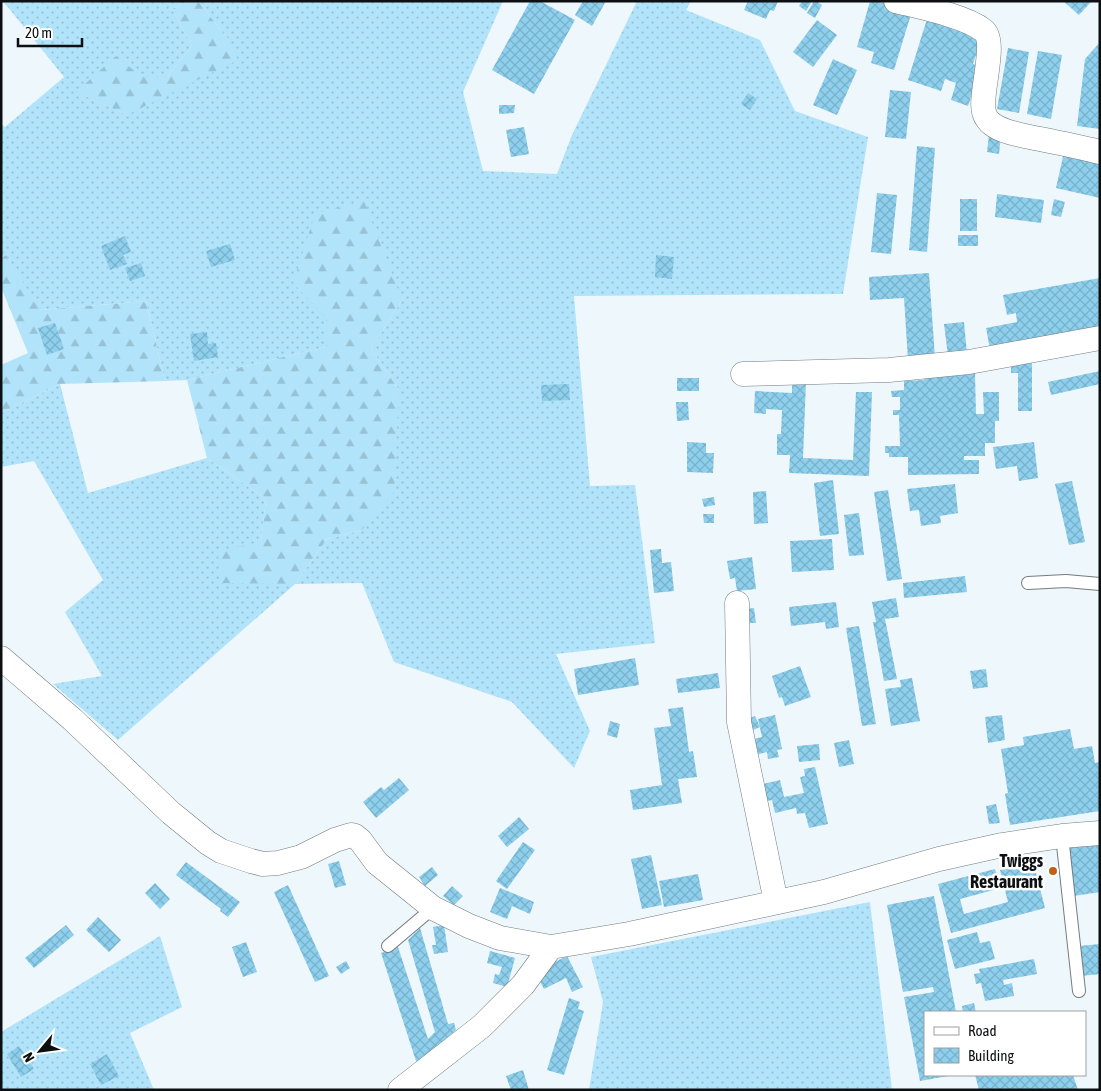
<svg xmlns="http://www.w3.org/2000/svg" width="1101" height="1091" font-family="'Asap Condensed',sans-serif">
  <defs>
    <pattern id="grass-dots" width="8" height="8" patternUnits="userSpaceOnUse" patternTransform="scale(1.25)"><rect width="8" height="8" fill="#b1e3fa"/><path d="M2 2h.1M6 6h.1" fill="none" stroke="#97c2d5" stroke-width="1.8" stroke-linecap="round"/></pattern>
    <pattern id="forest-firs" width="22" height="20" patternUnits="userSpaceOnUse" patternTransform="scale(1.25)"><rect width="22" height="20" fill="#b1e3fa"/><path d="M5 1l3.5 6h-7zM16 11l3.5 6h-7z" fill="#97c2d5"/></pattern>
    <pattern id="building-cross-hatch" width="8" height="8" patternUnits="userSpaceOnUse" patternTransform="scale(1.25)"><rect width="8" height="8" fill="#8dcfed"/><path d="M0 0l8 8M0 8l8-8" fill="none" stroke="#78b1ca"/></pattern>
  </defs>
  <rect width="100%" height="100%" fill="#eef7fb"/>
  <path fill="url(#grass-dots)" d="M2,1H188L172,9L192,46L167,77H142L77,92L127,115L228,39L198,1H503L463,92L483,171L557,174L572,135L637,1H691L686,10L760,40L795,111L868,137L843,294L574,296L590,486L635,485L655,643L556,654L590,731L574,768L512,702L394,662L362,583L295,584L118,740L53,684L102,676L65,612L103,580L34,461L1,467V413L60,384L88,493L207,458L266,499L261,542L295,584L327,539L362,530L399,390L371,349L402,300L326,318V347L187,380L165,381L146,301L39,310L6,255L1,259V124L5,127L64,77L7,6Z
    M870,902L892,1090H589L603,1002L591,957Z
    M160,936L182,1007L130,1033L154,1090H1V1032Z"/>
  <path fill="url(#forest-firs)" d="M188,1H198L228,39L238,60L127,115L76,92L116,56L142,77H167L192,46L172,9Z
    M364,201L402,300L371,349L399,390L394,492L362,530L327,539L295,584L221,583L218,551L261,542L266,499L207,458L187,380L326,347V318L293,283L315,214Z
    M6,255L40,310L146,301L165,381L60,384L1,413V365L28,353L1,287V259Z"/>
  <path fill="url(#building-cross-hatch)" d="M530,1H540L575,20L534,94L492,70Z
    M583,1H606L592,26L575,15Z
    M748,1H778L774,11L770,10L766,19L744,10Z
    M802,1H812L806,11L799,6Z
    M814,1H816L822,5L815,18L807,13Z
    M870,1H877L912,11L894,70L871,63L874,52L857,47Z
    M1063,1H1092L1079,15Z
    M927,19L982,37L973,64L981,67L968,106L951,100L956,83L945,79L941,91L908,80Z
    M817,20L837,35L813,67L793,52Z
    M1100,42V129L1077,126L1085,59Z
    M1008,48L1029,52L1019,113L997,109Z
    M1038,51L1062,55L1051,119L1027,114Z
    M833,59L857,70L837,115L813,105Z
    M890,90L911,92L906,139L885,137Z
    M748,93L757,99L750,110L741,104Z
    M499,105H515L514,113L499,114Z
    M524,127L529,154L511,157L506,130Z
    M989,135L1001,136L999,154L987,152Z
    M917,146L935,148L927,252L909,250Z
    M1064,152L1100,160V198L1056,188Z
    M877,193L897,195L891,254L871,252Z
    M997,194L1044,200L1041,223L995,217Z
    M960,199H977V231H960Z
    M1054,199L1065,202L1061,217L1051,215Z
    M958,235H978V246H958Z
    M125,236L131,252L123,255L127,264L110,270L101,246Z
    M230,244L235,260L211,267L206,251Z
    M656,255L674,257L672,279L655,277Z
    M141,263L145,276L130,281L125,268Z
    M929,273L935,358L908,360L904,298L870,300L869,277Z
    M1100,278V330L990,349L986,328L1017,322L1016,313L1007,315L1003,295Z
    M964,322L967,354L948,356L944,324Z
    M55,323L64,349L47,355L38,328Z
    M207,332L208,344L216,343L218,357L194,361L190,334Z
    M1011,360H1032V411H1018V373H1011Z
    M1100,371V384L1051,395L1048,382Z
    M924,373H975L976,414H984L983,392H999V421H995V443H985V456H964V460H979V474L908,475V457H889V453H885V446H900L899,415H893V410H900V397H892L891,391L904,390V381L924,380Z
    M677,378H699V391H677Z
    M792,381L806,382L803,458L853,460L856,392H872L869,476L789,473L790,455H777V434H781L782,410L766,409V414L754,413L755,391L792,393Z
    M569,384L570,400L542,401L541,385Z
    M676,402H688L689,420L677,421Z
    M687,442L706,443V453H714L713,473L687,472Z
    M1034,442L1038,478L1019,481L1017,466L996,469L993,447Z
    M833,480L839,534L820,536L814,483Z
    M1072,481L1085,542L1069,545L1055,484Z
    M955,484L958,513L940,516L941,523L921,526L919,510L910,511L907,489Z
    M888,490L902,579L887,581L874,492Z
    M766,491L768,523L754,524L753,492Z
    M714,497L715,505L704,507L702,499Z
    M859,513L864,555L849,556L844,515Z
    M703,514H714V523H704Z
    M832,539L834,570L792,572L790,541Z
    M661,549L662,563L671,562L674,591L654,593L650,550Z
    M752,557L756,589L737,591L735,578L730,579L727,561Z
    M965,576L967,592L904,598L903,583Z
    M896,598L899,617L885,619L897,679L884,681L873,622H876L872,602Z
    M836,602L839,627L826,629L825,622L791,626L789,607Z
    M754,608L756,623H747L746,609Z
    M859,626L876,724L862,726L846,628Z
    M635,658L639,685L578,695L574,669Z
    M800,666L811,697L785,706L782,697L779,698L772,676Z
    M986,669L988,687L973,689L970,671Z
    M718,673L720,688L678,693L676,679Z
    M912,678L920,721L891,726L885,689L901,687L900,680Z
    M683,707L689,752L693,751L697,777L678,779L682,803L633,810L630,790L662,785L654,728L671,726L668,709Z
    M775,715L782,749L777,750L779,757L768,759L767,752L748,757L745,741L762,737L758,719Z
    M1002,715L1005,740L988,743L985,717Z
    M755,716L760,727L749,732L740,722Z
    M610,721L620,724L617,738L607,735Z
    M1070,729L1074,749L1092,746L1095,763L1100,762V811L1010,825L1005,794L1008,793L1001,749L1024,745L1023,737Z
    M849,740L854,764L839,767L834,743Z
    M819,744L820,760L799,762L797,746Z
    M815,767L828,824L809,828L805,813L797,814L796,808L775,813L772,800L767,801L763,784L780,780L784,797L804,793L800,777L805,776L804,769Z
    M399,778L409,790L376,818L363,802L381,787L384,790Z
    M996,804L1000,823L989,824L986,806Z
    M519,817L529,829L507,847L498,836Z
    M523,842L535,850L507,889L496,881Z
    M1100,842V892L1074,896L1066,847Z
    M651,855L662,905L642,909L631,859Z
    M339,861L346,885L335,888L328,864Z
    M1033,861L1045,908L951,933L938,884L995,869L1001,888L960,899L964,914L1008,902L1000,870Z
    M186,862L240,902L228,917L220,911L221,909L176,875Z
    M432,867L438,875L425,886L419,877Z
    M698,874L703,900L664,907L659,881Z
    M155,883L170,899L160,909L145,893Z
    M288,885L329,976L315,982L274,892Z
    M452,886L463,896L454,905L443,896Z
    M500,888L534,902L530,914L512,906L507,919L490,912Z
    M934,896L956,1012H925V1075H947L948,1076L920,1081L904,997L934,992L933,987L903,992L887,905Z
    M98,917L121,940L109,952L86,930Z
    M66,925L74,935L34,968L25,958Z
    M444,925L448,952L434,954L432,945H436L433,927Z
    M420,928L448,1024L454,1023L456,1030L417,1064L381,953L398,947L428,1039L435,1032L408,940Z
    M977,932L980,943L990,941L995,959L955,969L947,940Z
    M246,942L257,972L243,977L232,947Z
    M1100,944V974L1081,976L1079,946Z
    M490,951L515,958L507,987L493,983L495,974L499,975L502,967L487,963Z
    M567,956L583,987L572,992L566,978L544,989L535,972Z
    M1034,959L1037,974L1003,980L1004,985L1012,983L1014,996L985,1001L981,983L976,984L974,974L980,973L979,969Z
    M346,961L350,968L341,974L336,967Z
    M569,998L580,1002L578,1009L584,1011L564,1075L547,1070Z
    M974,1003L976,1012H963L962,1006Z
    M19,1046L34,1069L21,1077L7,1054Z
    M107,1054L119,1076L101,1085L90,1064Z
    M523,1070L529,1090H511L506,1076Z
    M975,1075H1073L1078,1090H979Z"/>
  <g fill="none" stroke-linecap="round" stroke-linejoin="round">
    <defs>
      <path id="service" d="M1028,583L1066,581L1100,584
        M1062,836L1079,991
        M388,946L433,908"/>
      <path id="minor" d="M896,1C920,7 965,16 983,30C998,41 979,95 984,112C985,117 989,122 992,124C1003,133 1026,136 1040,139C1060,143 1080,147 1100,152
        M743,374L889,370L969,362L1100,338
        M737,603L739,722L776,902
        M1,658L72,719L171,813L208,843L221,851L251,861L263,864L278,863L301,857L335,840L351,835L355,836L360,840L377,863L433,908L469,926L500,938L551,947L629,934L824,892L939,859L1002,845L1062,836L1100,833
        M400,1090L482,1026L523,985L551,947"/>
    </defs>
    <use href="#service" stroke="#747b7f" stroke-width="14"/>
    <use href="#minor" stroke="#747b7f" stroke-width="25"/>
    <use href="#service" stroke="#fff" stroke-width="12"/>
    <use href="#minor" stroke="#fff" stroke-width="24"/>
  </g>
  <circle fill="#bf601a" stroke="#fff" stroke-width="2" cx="1053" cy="871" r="5"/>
  <g text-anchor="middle" stroke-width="5" stroke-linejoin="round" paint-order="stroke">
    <g font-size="18" font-weight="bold" fill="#0d1012" stroke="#fff" text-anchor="end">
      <text x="1043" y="867">Twiggs<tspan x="1043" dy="21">Restaurant</tspan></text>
    </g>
  </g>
  <rect width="1101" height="1091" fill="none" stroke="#0d1012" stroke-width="5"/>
  <rect x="924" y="1011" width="162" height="65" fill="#ffffff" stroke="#9e9fa0"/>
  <rect x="934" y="1027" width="25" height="8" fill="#ffffff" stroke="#9e9fa0"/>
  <text x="968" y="1036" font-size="15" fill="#0d1012">Road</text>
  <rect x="934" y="1048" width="25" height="15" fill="url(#building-cross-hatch)" stroke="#9e9fa0"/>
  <text x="968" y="1061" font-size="15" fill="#0d1012">Building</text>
  <g transform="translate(40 1051) rotate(241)" stroke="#ffffff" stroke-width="4" paint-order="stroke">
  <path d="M0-4L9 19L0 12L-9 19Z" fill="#0d1012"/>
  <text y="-8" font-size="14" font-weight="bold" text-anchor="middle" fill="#0d1012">N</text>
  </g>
  <path d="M18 38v8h64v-8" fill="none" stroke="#0d1012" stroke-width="2.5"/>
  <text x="25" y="38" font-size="15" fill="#0d1012" stroke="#ffffff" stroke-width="4" paint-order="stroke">20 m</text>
</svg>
